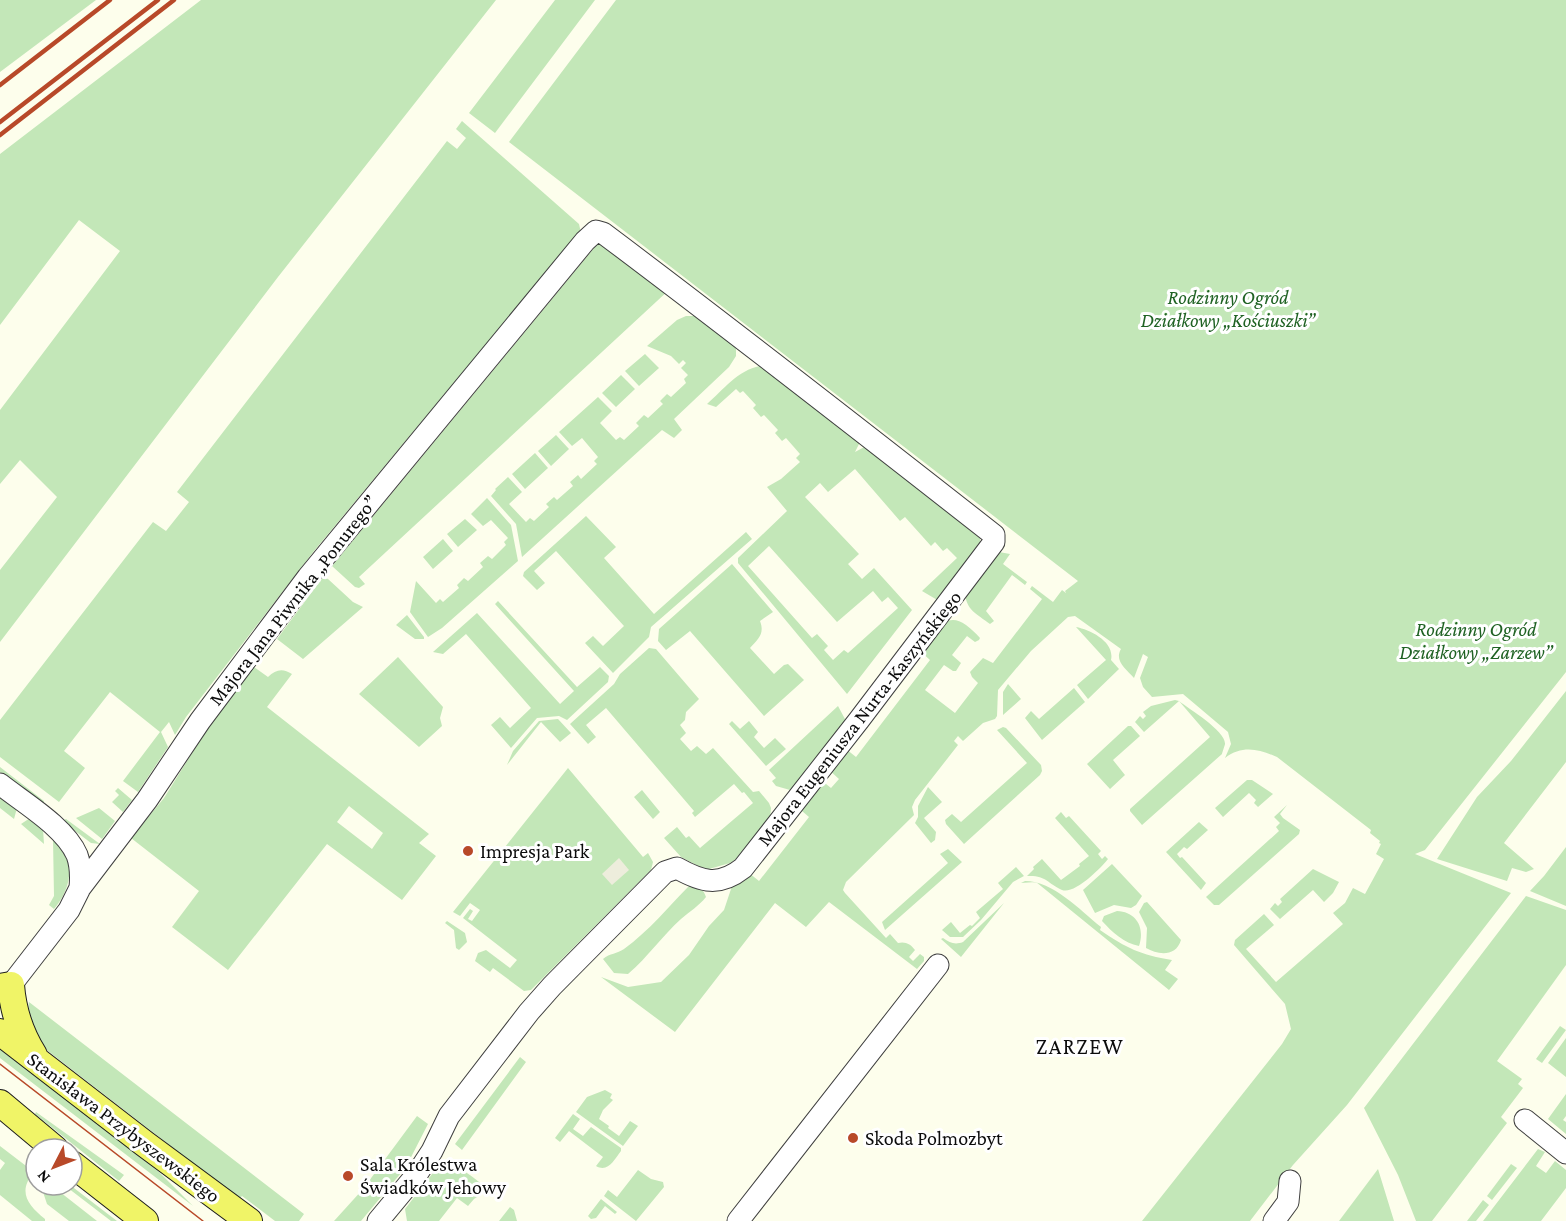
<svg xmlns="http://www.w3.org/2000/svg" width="1566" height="1221" font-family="'Crimson Pro',serif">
  <rect width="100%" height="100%" fill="#fdfeec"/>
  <path fill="#c3e7b8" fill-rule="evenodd" d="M0,0H96L0,72Z
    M201,0H496L278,277L0,642V570L57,497L20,460L0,484V410L120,251L79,220L0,325V154Z
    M555,0H595L495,133L469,113Z
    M616,0H1566V672L1425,850L1415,854L1511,893L1347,1105L1293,1165L1250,1221H1142L1282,1044L1291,1029L1285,1004L1234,945L1235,940L1264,914L1274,925L1246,949L1276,982L1343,924L1333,913L1345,903L1353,888L1365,894L1384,859L1376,854L1381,844L1379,843L1380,841L1370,833L1371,830L1277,757C1259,749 1242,745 1225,758L1231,744L1228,732L1183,694L1152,697L1143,687L1140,678L1148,657L1143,654L1134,678C1126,669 1114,661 1121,649L1075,616L1068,617L1031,651L998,690L997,716L995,719L983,723L963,741L958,736L954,741L958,745L915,800L912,807L914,815L911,818L846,882L843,890L845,893L886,938L890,934L898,943C905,941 911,944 915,950L909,957L913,961L920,954L924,957V961L917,969L829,902L806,927L775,903L675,1032L601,977L628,987L661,982L689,955L709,926L724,910L733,883L749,873L759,881L809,817L802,811L812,798L810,795L821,780L831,788L839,779L829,770L846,749L856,757L930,660L920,651C932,636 944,609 966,625C971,629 976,633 980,638L979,640L975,642L967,636L952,655L961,663L956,671H953L944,665L925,690L955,713L978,683L972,677L970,672L983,658L993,663L1042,599L1030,589L1032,586L1053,602L1062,590L1066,593L1065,591L1078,581L509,142Z
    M462,121L579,224L581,233H578L314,551L186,717L175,735L169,722L161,732L168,747L138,792L123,781L160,732L110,692L64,751L85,768L59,802L0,757V720L153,522L166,531L189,502L177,492L447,141L457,149L466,138L456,129Z
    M599,242L670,289L359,577L365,584L359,588L355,587L332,566Z
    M686,316H697L732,341L736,348V356L729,367L674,419L682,430L674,438L662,430L522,557L516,524L491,496L496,490L495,489L508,477L522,492L509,504L526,522L530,518L534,521L549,507L546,504L554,497L557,500L573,486L570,482L578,475L581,479L597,464L594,461L598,457L582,438L572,446L559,432L598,397L612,411L600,423L616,440L620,437L624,440L639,426L636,423L644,415L648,418L663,404L660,401L667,394L671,397L686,383L684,379L688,375L681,368L686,363L683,360L679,364L671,356L647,346L677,320Z
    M645,354L659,368L639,386L625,371Z
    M760,366L770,370L860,442L855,452L868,445L980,536V548L939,601L922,591L957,558L947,548L943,551L935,542L931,546L905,517L900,521L855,469L828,492L820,483L805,497L859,554L848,564L862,579L874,568L912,610L847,694L738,563V558L787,511L767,487L781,479L800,462L796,458L800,454L786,438L782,441L775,433L778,430L764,415L761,417L753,408L756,405L743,391L740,393L736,389L716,407L707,404C723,390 738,370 760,366ZM769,546L837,622L873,591L882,602L888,597L898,608L848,653L844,650L833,660L824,650L828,646L817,634L812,638L748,566Z
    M621,375L635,389L616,407L602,393Z
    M556,435L569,449L551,466L538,451Z
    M535,453L548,468L525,489L512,474Z
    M487,498L511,525L518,561L442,628L428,637L410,612L416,581L436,603L440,599L443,602L459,588L457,585L464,578L468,581L483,567L480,563L488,556L492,559L506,545L504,542L508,538L491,520L483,526L471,514Z
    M586,516L616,547L604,558L654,614L746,532L752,539L651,627L649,637L613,673L585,643L593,636L603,646L624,626L556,551L534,571L545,583L537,590L523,576L524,572Z
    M465,519L477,530L458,547L447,534Z
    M443,539L453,551L433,569L423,557Z
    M999,552L1010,554L1003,564L1027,582L1025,585L1012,575L986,611L994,621L990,624C977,614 966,610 965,593Z
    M732,564L773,612L760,621C765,634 758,639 750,648L774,674L784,665L788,664L804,680L764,716L690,631L666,650L658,641L659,629Z
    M323,577L328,579L353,602L363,607L303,659L277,639Z
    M498,601L577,687L600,667L609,676L608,682L567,720L559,716L537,718L511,748L491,725L500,717L510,728L531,708L466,634L443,654L433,652L477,613L560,704L574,691L495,604Z
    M407,615L424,637V639H415L396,625Z
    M1076,627C1091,630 1115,642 1111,660L1119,669L1088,699L1077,685L1106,660Z
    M649,648L656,649L699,699L686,712L685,720L680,725L686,733L680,739L691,751L697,746L706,754L713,748L753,792L759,791L769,803L771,808L770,819L739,857L730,863L709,869L700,867L681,857L664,838L677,827L686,838L689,836L700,848L753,803L744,792L742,793L734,784L695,817L692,813L694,811L606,708L586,725L596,737L588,744L570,724L614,684L620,674Z
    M398,657L443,707L440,718L442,726L419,747L359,694Z
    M254,667L268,677C276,669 283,668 292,674L267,707L429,834L419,843L436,856L402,900L327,844L228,970L172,927L199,891L131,838L164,798L207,729ZM349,806L383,833L372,849L337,822Z
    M1008,684L1021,699L1003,715V692Z
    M1074,688L1085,702L1042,740L1025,718L1031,711L1039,719Z
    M1566,691V762L1504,843L1534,869L1526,872L1512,868L1507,881L1437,859L1477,797L1511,761Z
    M1175,700L1179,701C1189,709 1226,731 1225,744C1225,745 1222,753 1222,754L1142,825L1130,811V809L1210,737L1179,701L1144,732L1135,722L1140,716L1143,719L1146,716L1143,712L1151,706Z
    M838,706L846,721L798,785L790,790L776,786L772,781L776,778L769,770Z
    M558,719L571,733L560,742L541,722L507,765L513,751L539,721Z
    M732,721L740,729L749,721L758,732L754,737L764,748L775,738L786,749L766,766L729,724Z
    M1128,726H1131L1140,736L1113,760L1125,775L1110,789L1087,764Z
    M1003,727L1006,728L1041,765L1042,771L1040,775L964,844L946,824L945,820L952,814L961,822L1027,763L997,730Z
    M0,767L44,801V805L0,772Z
    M568,768L643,857L648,853L653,862L651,870L531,990L524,991L493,968L490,972L475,961L478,953L486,950L510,968L517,960L463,918L470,909L473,911L468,919L472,921L480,910L470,903L460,916L453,912Z
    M1247,780H1252L1273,794L1258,807L1254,803L1256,800L1249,793L1223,817L1215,808Z
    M928,787L942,802L924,818L936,832L935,840L931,843L915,823L918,817V806Z
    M118,788L132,800L123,812L112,802L119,795L115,791Z
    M642,790L660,812L653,819L634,797Z
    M0,795L17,808L14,819L0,808Z
    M1287,805L1280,814L1283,818L1300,830L1299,834L1219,905H1214L1206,897L1279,831L1276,827L1280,823L1274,817Z
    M99,808L115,821L102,839L76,818Z
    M1061,812L1066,818L1069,816L1101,851L1098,854L1102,859L1105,856L1108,859C1101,868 1074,895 1062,890C1047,883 1046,875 1027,876L1034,869L1033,867L1042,859L1061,880L1080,866L1079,864L1089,856L1055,818Z
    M30,818L43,829L44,844L21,824Z
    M66,819L100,844L91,843L62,821Z
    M1199,822L1208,830L1187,849L1184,847L1177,854L1180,858L1182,857L1206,883L1201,890L1166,852Z
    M53,839C77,858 72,888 54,909L49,905L54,896Z
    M1566,847V906L1530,891L1544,876Z
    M948,849L962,862L885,930L882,922L948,863L940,854Z
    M1112,864L1142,896L1136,905L1131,908L1114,905L1095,913L1083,890Z
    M1016,867L1024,876L1013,882L981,920L963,937H950L942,930L951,922L960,933L970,925L972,926L980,918L976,912L1003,889L998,883Z
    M1313,869L1339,882L1333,893L1324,902L1313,890L1280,919L1270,909L1275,903L1278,906L1282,902L1280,899Z
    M1025,881C1053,881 1080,910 1101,927L1100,930C1126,948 1141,955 1172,960L1165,970L1178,979L1169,990L1036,882L1021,883Z
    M690,885C699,887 703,888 706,897C699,906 690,911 681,919C662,936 648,957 628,974L614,973L603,959C610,953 617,954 624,949C649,931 669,906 690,885Z
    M1526,896L1566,910V965L1497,1061L1522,1079L1518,1084L1523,1088L1501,1117L1507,1123L1432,1221H1416L1398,1175L1364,1108Z
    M1147,902L1181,940C1176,957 1158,955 1146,948L1147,928L1139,912L1144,903Z
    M1004,903L961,957L941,939L943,938C950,943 955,945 963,942Z
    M1117,911C1137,912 1145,928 1139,946C1124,943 1112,932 1102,921L1104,916Z
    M447,921L465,933L467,942L459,950L456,948L454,930L445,923Z
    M29,1002L304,1214L299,1221H275L242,1196L239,1199L48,1051C36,1038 26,1019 29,1002Z
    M1560,1026L1566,1030L1542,1063L1536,1059Z
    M1566,1038V1077L1548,1063Z
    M0,1049L158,1171L193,1206L0,1058Z
    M520,1057L526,1062L462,1150L455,1144Z
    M605,1090L612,1094L610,1098L613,1100L603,1110L599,1119L609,1126L608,1128L619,1136L630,1121L638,1126L623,1146L576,1112L587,1097Z
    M1566,1094V1116L1563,1120L1566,1122V1134L1548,1119Z
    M36,1112L124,1175L119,1181L35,1114Z
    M573,1114L580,1119L573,1129L583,1136L591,1127L621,1148V1151C614,1160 608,1173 596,1166L603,1157L569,1131L560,1142L555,1138Z
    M417,1116L428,1124L406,1167L361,1221H334L363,1189Z
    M0,1146L34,1172C17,1192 28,1205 45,1219V1221H32L0,1195V1170L5,1163L0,1159Z
    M1538,1149L1545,1152L1536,1166L1546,1173L1555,1161L1566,1170V1188L1541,1221H1483Z
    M1511,1164L1517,1168L1492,1200L1487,1196Z
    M439,1165C457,1163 472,1176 485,1187L486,1191L474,1199L468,1206L457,1198L439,1221H407L405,1209Z
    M1378,1169L1394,1221H1339Z
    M638,1170L651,1179L663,1182L664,1187L636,1221L604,1196L608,1190L617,1197Z
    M46,1185H51L97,1221H69L47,1204L43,1192Z
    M64,1185H70L117,1221H111Z
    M601,1199L617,1212L615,1214L605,1206L596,1218L591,1219L588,1216Z
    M1483,1200L1489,1205L1476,1221H1467Z
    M510,1207L514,1210L517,1221H499Z"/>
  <path fill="#ededdc" d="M619,858L629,870L612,885L602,874Z"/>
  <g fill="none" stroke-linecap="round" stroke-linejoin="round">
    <defs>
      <path id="minor" d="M0,784C24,803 65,827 77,855C81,866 81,877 80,888
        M11,985L69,910L80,888L147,800L200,721L308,577L585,241L596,231L603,233C735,332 864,433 994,535V542L859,720L743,868C719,887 702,882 677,868L665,872L552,986L529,1012L449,1116L432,1151L417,1174L378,1221
        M1525,1120L1566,1153
        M738,1221L938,965
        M1274,1221L1288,1202L1290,1181"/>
      <path id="major" d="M0,987L11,985C13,1011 20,1033 34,1055
        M0,1032L145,1144L249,1221
        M0,1103L55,1149
        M72,1164L145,1221"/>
    </defs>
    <use href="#minor" stroke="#3f3f3f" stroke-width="23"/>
    <use href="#major" stroke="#1d1d1d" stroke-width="28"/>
    <use href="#minor" stroke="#fff" stroke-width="21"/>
    <use href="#major" stroke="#f0f467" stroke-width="26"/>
    <path stroke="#b84929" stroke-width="1.5" d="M0,1064L203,1221"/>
    <path stroke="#b84929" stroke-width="4.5" d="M0,85L110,0
      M0,122L158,0
      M0,135L174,0"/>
  </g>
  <g fill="#b84929" stroke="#fff" stroke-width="2">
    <circle cx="468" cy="851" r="6"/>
    <circle cx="853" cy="1138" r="6"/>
    <circle cx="348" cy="1176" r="6"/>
  </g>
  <g text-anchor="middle" stroke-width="6" stroke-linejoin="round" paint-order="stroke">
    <g font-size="20" font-style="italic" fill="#1f6223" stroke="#fff">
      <text x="1228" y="304">Rodzinny Ogród<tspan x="1228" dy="23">Działkowy „Kościuszki”</tspan></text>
      <text x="1476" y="636">Rodzinny Ogród<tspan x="1476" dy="23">Działkowy „Zarzew”</tspan></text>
    </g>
    <g font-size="20" fill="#0c0c0c" stroke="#fff">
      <text transform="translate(293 600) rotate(-52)" y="7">Majora Jana Piwnika „Ponurego”</text>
      <text transform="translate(859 718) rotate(-52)" y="7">Majora Eugeniusza Nurta-Kaszyńskiego</text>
      <text transform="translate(124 1127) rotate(37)" y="7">Stanisława Przybyszewskiego</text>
    </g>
    <g font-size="20" fill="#0c0c0c" stroke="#fff" text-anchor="start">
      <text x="480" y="858">Impresja Park</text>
      <text x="865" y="1145">Skoda Polmozbyt</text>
      <text x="360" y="1171">Sala Królestwa<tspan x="360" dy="23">Świadków Jehowy</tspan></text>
    </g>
    <g font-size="22" letter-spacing="1.5" fill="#0c0c0c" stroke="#fff">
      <text x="1080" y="1054">ZARZEW</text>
    </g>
  </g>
  <g transform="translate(54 1167) rotate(228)"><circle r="28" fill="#ffffff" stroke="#9e9e9e" stroke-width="1.5"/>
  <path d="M0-4.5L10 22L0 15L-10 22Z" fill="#b84929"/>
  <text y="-9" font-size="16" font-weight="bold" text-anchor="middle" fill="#0c0c0c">N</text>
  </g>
</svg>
